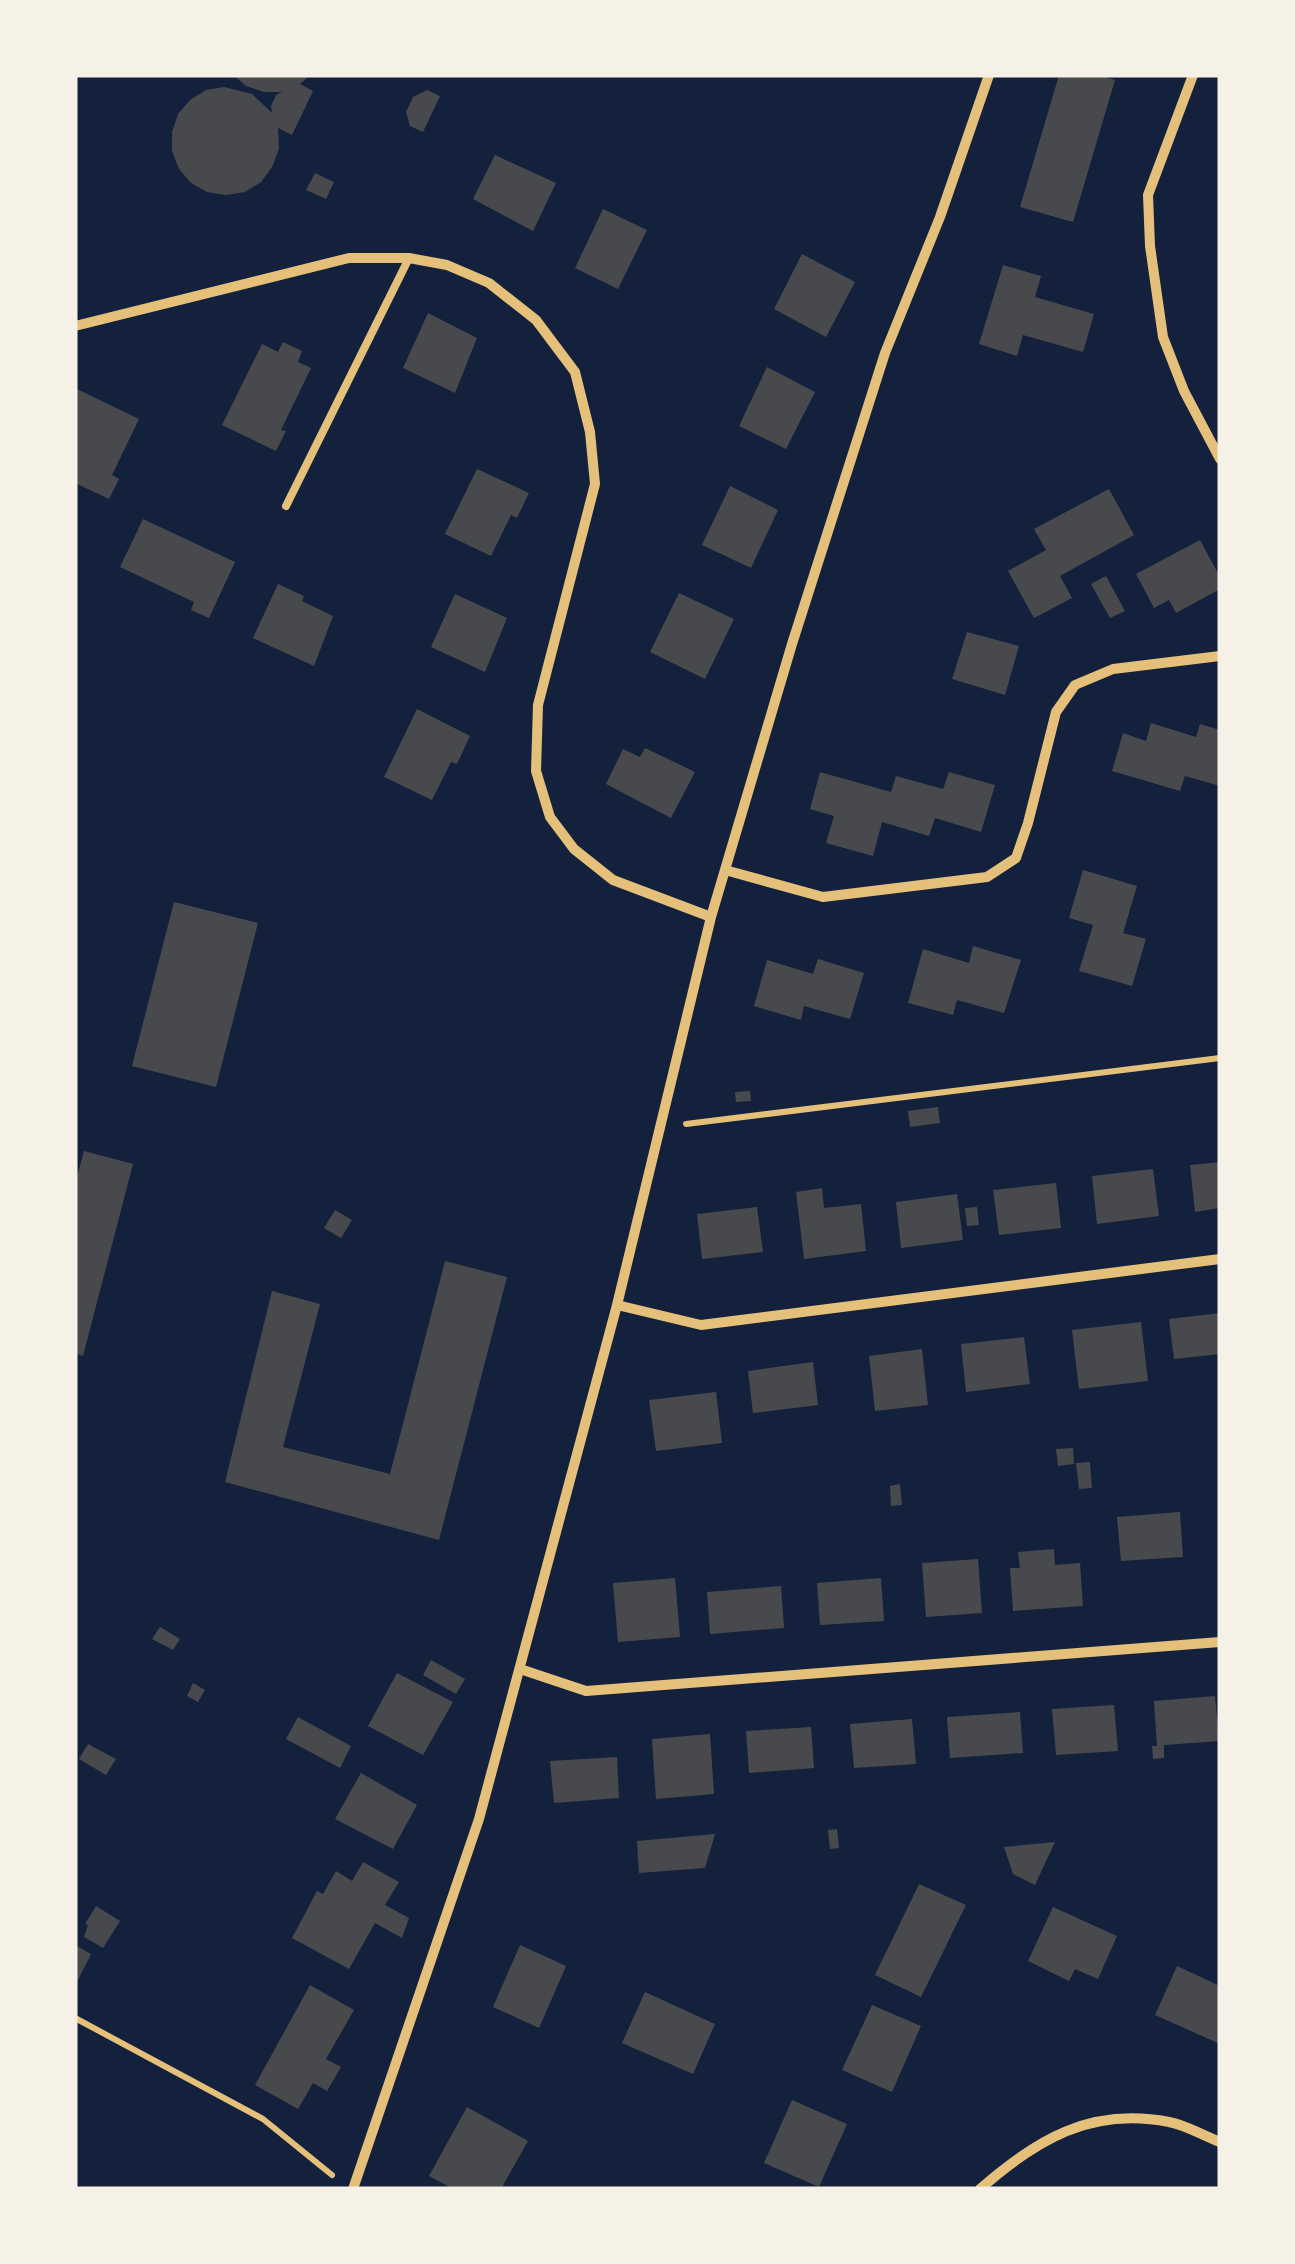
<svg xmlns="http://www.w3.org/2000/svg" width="1295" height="2264" font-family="'Asap Condensed',sans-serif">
  <rect width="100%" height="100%" fill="#14213d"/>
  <path fill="#48494c" d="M233,75H310L300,84L313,91L292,135L278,128L279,149L272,167L261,182L245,192L226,195L207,192L191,183L179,169L172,151V132L178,114L190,100L206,90L224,87L252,94L272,113L271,106L276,95L282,92H264L246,86Z
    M1059,75H1098L1115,80L1073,222L1020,207Z
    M427,90L440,96L423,132L410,126L406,112L413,97Z
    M495,155L556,183L533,231L473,199Z
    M315,173L334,182L326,199L306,190Z
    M603,209L647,230L618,289L575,268Z
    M802,254L855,282L826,337L774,309Z
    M1003,265L1041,276L1035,297L1094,314L1083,352L1023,335L1017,356L979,344Z
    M428,313L477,338L455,393L403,368Z
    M283,342L302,351L298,362L311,368L281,430L286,431L276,451L222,425L262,344L278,352Z
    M767,367L815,392L786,449L739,426Z
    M75,388L139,419L112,475L119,479L109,499L75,483Z
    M477,469L529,493L517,518L511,515L491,556L445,534Z
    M730,486L778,510L751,568L702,545Z
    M1109,489L1134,535L1060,576L1072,598L1034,618L1008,571L1046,550L1034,529Z
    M143,519L235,562L209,618L191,610L194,602L120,567Z
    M1200,540L1220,577V589L1176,613L1169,600L1154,608L1136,574Z
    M1106,576L1125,611L1110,618L1091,584Z
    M278,584L304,596L302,601L333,616L314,666L253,638Z
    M679,593L734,619L705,679L650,652Z
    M455,594L507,618L485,672L431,647Z
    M967,632L1019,646L1005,695L952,679Z
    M417,709L470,736L457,764L451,762L432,800L384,777Z
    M1151,723L1196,737L1200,724L1220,730V786L1185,776L1180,791L1112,771L1123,733L1146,741Z
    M645,748L695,772L671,818L606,784L623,749L640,757Z
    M820,772L891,792L896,776L943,789L949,772L995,785L981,832L935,818L929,836L882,822L873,856L826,843L834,816L810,809Z
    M1083,870L1137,886L1123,933L1146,939L1132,986L1079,971L1093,925L1069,918Z
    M174,902L258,923L216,1087L132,1066Z
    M973,946L1021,960L1004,1013L957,1000L953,1015L908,1003L923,949L969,963Z
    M818,959L864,973L850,1019L804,1006L801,1020L754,1006L767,960L813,974Z
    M750,1091L751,1101L736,1102L735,1092Z
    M938,1107L940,1123L910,1127L908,1111Z
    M84,1151L133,1164L83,1356L75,1353V1184Z
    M1220,1162V1208L1195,1212L1190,1165Z
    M1153,1169L1159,1216L1097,1224L1092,1176Z
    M1056,1183L1061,1228L999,1235L993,1190Z
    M822,1188L824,1208L861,1204L866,1251L804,1259L796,1192Z
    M957,1194L963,1240L901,1248L896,1202Z
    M757,1207L763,1252L702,1259L697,1214Z
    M977,1207L979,1225L967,1226L965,1208Z
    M335,1210L352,1220L341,1238L324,1228Z
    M445,1261L507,1277L439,1540L225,1482L272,1291L320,1304L283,1447L390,1474Z
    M1220,1313V1354L1174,1359L1169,1319Z
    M1141,1322L1148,1381L1079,1389L1072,1330Z
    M1024,1337L1030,1384L966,1392L961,1344Z
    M922,1349L928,1405L875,1411L869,1356Z
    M813,1362L818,1405L753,1413L748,1371Z
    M716,1392L722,1443L656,1451L649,1400Z
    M1073,1448L1074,1464L1058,1466L1056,1449Z
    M1090,1462L1092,1488L1079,1489L1076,1463Z
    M900,1484L902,1505L891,1506L890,1486Z
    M1180,1512L1183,1557L1121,1561L1117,1517Z
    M1054,1549L1055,1565L1080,1563L1083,1606L1013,1611L1010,1568H1020L1018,1552Z
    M978,1559L982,1613L926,1617L922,1563Z
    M675,1578L680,1637L618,1642L613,1583Z
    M881,1578L884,1621L820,1625L817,1583Z
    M781,1586L784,1628L710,1634L707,1592Z
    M160,1627L180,1639L173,1650L152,1639Z
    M431,1660L465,1679L456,1694L423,1675Z
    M397,1673L453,1702L423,1755L368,1726Z
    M193,1683L205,1690L198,1702L187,1696Z
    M1215,1696L1219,1741L1164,1745V1758L1153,1759L1152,1746H1157L1154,1701Z
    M1114,1705L1118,1751L1056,1755L1052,1709Z
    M1020,1712L1023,1753L950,1758L947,1717Z
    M298,1717L351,1746L340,1768L286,1739Z
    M912,1719L916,1764L854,1768L850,1724Z
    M811,1727L814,1768L749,1773L746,1731Z
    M710,1734L714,1794L656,1799L652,1739Z
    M88,1744L116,1759L106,1775L79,1759Z
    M617,1757L619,1798L554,1803L550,1761Z
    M361,1773L417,1805L393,1849L335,1819Z
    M837,1829L839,1848L830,1849L828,1830Z
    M715,1834L705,1868L639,1873L637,1841Z
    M1055,1842L1035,1885L1013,1874L1004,1847Z
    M363,1862L399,1882L385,1905L409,1918L402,1938L375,1923L349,1969L292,1938L317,1891L323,1894L336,1871L352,1881Z
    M919,1884L966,1905L921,1997L875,1975Z
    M96,1906L120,1921L103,1948L84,1937L88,1925L85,1924Z
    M1053,1907L1117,1936L1098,1979L1075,1969L1069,1981L1028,1961Z
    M75,1945L91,1954L75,1986Z
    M520,1945L566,1966L539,2028L493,2007Z
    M1177,1966L1220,1986V2044L1155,2015Z
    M310,1985L354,2010L326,2059L341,2067L327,2091L313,2083L298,2109L255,2085Z
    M645,1992L715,2024L693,2074L622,2043Z
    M872,2005L921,2026L892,2092L842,2070Z
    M792,2100L847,2124L819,2187L764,2163Z
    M467,2107L528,2141L501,2189H453L429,2176Z"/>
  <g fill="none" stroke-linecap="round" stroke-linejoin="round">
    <path stroke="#e5c07b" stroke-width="6" d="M686,1124L1220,1058
      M75,2018L263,2119L332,2175"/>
    <path stroke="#e5c07b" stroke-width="8" d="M286,506L409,258"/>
    <path stroke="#e5c07b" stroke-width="10" d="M1193,75L1148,195L1150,246L1163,337L1184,391L1220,459
      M75,326L349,258H409L447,265L489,283L536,320L575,372L590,432L595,484L538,705L536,771L550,817L574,849L613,880L711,917
      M725,870L823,897L987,877L1016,858L1028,823L1056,712L1075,685L1113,669L1220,656
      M617,1305L701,1325L1220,1259
      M520,1669L586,1691L1220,1642
      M353,2189L479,1819L617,1305L711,917L792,644L885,353L940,217L989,75
      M980,2189C1037,2139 1091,2107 1169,2122C1186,2125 1204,2136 1220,2142"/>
  </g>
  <rect width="1295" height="2264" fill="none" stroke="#f6f1e7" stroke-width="155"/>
</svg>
